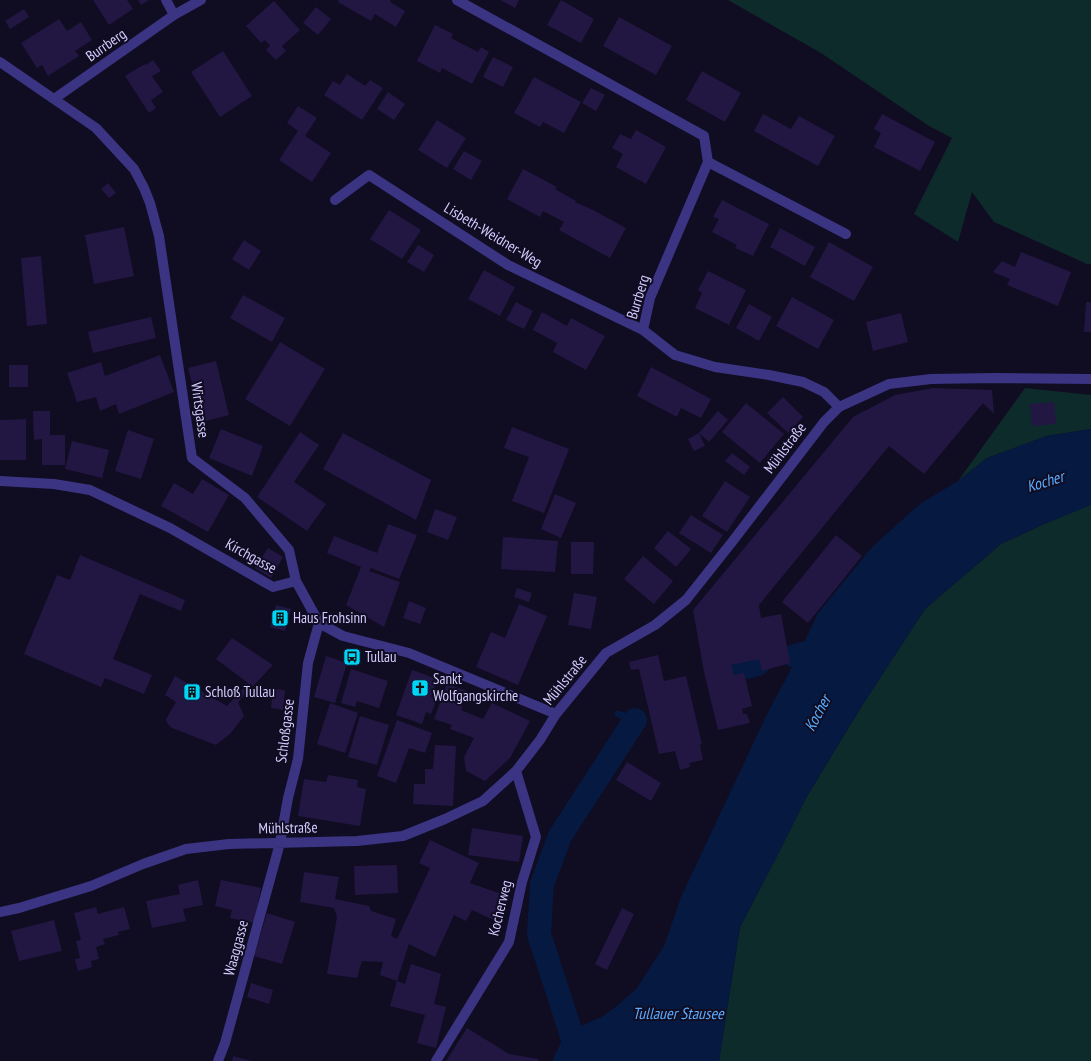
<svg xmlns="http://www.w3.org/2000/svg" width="1091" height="1061" font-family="'PT Sans Narrow',sans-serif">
  <rect width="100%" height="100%" fill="#100c21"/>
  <path fill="#0e2b2b" d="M728,0H1091V264H1087L994,222L972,192L958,242L914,214L952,138L929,126L821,53Z
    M1025,388L1091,395V429L1047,436L987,458L958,481Z
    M1089,505H1091V1061H719L740,927L776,858L806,798L863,704L925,609L1001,544L1044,524Z"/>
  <path fill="#061940" d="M1091,429V505L1044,524L1001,544L925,609L863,704L806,798L776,858L740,927L719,1061H552L563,1038L571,1034L577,1028L603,1016L618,1005L637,988L664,946L681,897L767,714L798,656L818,613L873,546L921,503L958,481L987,458L1047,436Z"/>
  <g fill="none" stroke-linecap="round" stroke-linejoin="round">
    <path stroke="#061940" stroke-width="7" d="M618,714L635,720"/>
    <path stroke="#061940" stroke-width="24" d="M795,656L831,647
      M739,669L758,664
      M580,1061L539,934L542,884L560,836L635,720"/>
  </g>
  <path fill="#221743" d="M93,0H127L133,9L109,25Z
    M138,0H149L141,5Z
    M339,0H391L390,2L405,11L396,27L375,14L371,21L338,2Z
    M500,0H519L515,8Z
    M561,0L594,19L581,43L547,25Z
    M274,1L300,30L282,46L286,51L276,60L266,50L270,46L265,40L261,43L246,26Z
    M316,7L331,19L318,35L303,23Z
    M24,9L29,17L10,29L5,21Z
    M619,17L672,46L656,75L603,46Z
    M59,19L67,31L81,22L92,40L75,51L79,56L48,76L42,65L37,68L21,43Z
    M435,25L453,34L451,38L478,52L481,47L489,52L472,84L442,68L440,73L417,61Z
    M223,51L252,96L220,117L191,72Z
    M493,57L513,67L503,87L483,77Z
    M153,60L161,71L152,76L163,92L151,100L156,108L149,113L125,76L145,64L146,65Z
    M702,71L741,93L725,122L686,100Z
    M347,74L365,86L370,80L383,88L362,120L324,95L333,81L340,85Z
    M534,77L581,102L564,133L543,122L540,127L514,113Z
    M591,88L605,95L596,111L582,103Z
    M388,92L405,104L394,120L377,109Z
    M298,106L317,118L305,136L331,153L312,182L279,160L298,131L287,123Z
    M763,114L791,129L799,116L835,136L818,166L754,131Z
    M882,114L935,142L920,171L874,147L881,133L874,129Z
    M437,120L466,138L447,168L418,150Z
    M636,130L666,147L646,184L616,167L623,154L612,148L620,134L631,139Z
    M464,151L482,161L471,180L453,169Z
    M523,169L557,187L555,189L576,201L575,202L593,210L626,228L610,258L559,230L564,222L543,211L540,217L507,199Z
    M108,183L116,193L109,198L101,189Z
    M722,200L769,224L753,256L735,248L737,245L712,232L719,219L713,217Z
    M389,210L421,230L402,259L370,239Z
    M124,227L134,276L94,284L85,235Z
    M780,228L815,247L805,266L770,247Z
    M244,240L261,251L249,270L232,259Z
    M829,242L873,267L854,301L810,277Z
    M418,245L434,255L424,272L407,262Z
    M1021,252L1071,272L1058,306L1007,285L1010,279L993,272L1002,261L1015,267Z
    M41,256L47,324L27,326L21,258Z
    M484,270L515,287L500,316L468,299Z
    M708,271L746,290L729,325L695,308L702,293L698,290Z
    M243,295L285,318L272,342L230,318Z
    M792,297L834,320L818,349L776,326Z
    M516,302L533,311L524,329L506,320Z
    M1086,302H1091V332H1084Z
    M749,304L772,317L759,341L736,328Z
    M542,312L567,326L571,318L605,336L586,370L553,352L557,343L533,330Z
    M901,313L908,342L873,351L866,322Z
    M151,317L156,338L93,353L88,332Z
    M280,342L325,369L290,426L245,399Z
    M160,355L174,392L119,414L116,404L100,411L96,397L77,402L67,373L101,362L105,376Z
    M216,361L229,415L202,422L188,368Z
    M9,365H28V387H9Z
    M651,367L711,399L701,418L681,408L677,417L637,396Z
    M933,388L992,390L994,414L983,403L924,474L889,446L759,605L761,618L781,614L790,663L762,671L759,659L731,665L734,675L744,673L752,706L742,709L743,714H747L750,723L718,730L704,672L693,610L853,417L895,395Z
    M783,397L803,417L788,433L767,413Z
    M1054,402L1056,424L1032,426L1030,404Z
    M746,403L784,434L760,463L722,432Z
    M33,411H50V435H65V465H42V439L34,440Z
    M718,411L728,420L709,442L699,433Z
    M26,419V460H0V420Z
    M512,427L569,449L544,513L512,501L529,457L504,448Z
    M221,429L263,446L252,476L209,458Z
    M128,430L154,439L141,479L115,471Z
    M300,432L319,445L294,482L326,504L307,531L257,497Z
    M343,433L431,480L416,520L323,469Z
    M699,433L705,446L694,451L688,439Z
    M72,441L109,450L102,478L65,469Z
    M732,453L750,467L744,475L725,461Z
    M202,479L229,495L208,532L161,506L174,483L193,494Z
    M725,481L750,497L727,532L702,516Z
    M555,494L576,503L561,538L541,529Z
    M435,509L457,517L448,540L427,532Z
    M691,515L723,535L711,553L679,533Z
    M388,524L417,535L399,579L371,568L369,571L400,582L384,627L346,605L361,567L327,553L334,536L377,553Z
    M668,531L691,549L676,567L654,548Z
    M836,535L862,556L808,623L782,602Z
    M503,537L558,541L555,572L501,569Z
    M571,542H594L593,574H571Z
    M268,548L283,557L271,578L255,568Z
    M80,555L185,600L181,611L140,594L113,659L152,675L144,694L105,678L101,687L24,654L57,575L70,580Z
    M643,556L673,581L654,604L624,579Z
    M517,588L532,593L529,602L514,597Z
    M574,593L597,597L591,629L568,625Z
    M409,601L426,608L420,624L403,618Z
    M519,604L547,616L518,685L476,667L491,632L505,638Z
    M276,605L291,609L285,631L270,627Z
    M232,638L273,665L238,702L244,716L231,733L216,745L172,728L167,723L166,719L176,702L165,695L175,676L227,706L248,683L216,659Z
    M658,655L664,681L686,676L702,744L700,745L703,760L689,763L690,767L680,770L675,751L659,754L639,669L631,670L629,662Z
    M326,656L347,663L335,703L314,697Z
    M351,669L388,681L379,708L357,701L355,707L341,703Z
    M412,670L437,679L431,697L437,699L431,714L426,712L422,724L396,715Z
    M447,684L467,691L461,710L483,719L492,703L530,721L510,758L485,781L466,771L464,757L474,738L450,729L452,725L434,719Z
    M273,689L285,690L283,710L271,708Z
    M330,703L358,713L345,753L317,744Z
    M360,716L389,725L377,765L348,757Z
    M397,720L432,733L425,753L409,748L396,783L377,776Z
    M435,745L456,746L453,806L413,804L414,784H425V769H433Z
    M627,762L661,783L651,801L616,780Z
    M328,775L358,780L357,787L366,789L360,826L298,816L304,779L326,782Z
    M472,828L523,836L519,862L468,855Z
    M430,840L479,863L470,883L510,897L500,923L472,910L466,921L454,915L435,957L409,944L397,981L405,984L411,964L441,974L434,1004L446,1007L436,1048L417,1043L425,1015L390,1006L397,981L380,975L383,962L362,961L357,978L327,974L337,917L334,908L300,902L304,872L339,877L335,899L369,906L371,911L396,919L391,936L397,939L430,868L419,863Z
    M397,865L398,893L355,895L354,866Z
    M198,880L203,905L183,909L186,921L152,928L146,901L180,894L178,885Z
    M221,880L261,888L254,923L230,918L232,910L215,906Z
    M96,907L98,914L124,907L130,929L118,932L119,935L103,939L105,944L96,947L99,959L91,961L92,967L78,971L75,959L80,958L76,941L81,940L74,913Z
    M622,908L634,914L607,970L595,964Z
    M267,913L295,922L282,964L254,956Z
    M54,920L62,951L19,961L11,931Z
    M251,983L273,990L269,1004L247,997Z
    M467,1028L509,1054L538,1059V1061H446Z
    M233,1056L251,1061H232Z"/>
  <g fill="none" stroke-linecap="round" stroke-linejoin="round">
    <path stroke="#3a3483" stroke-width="10" d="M457,0L704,136L708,162L650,298L643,330L675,355L715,367L769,375L803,382L824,392L839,407
      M174,15L201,0
      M0,62L96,128L134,169L144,188L150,203L159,236L192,458L245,498L289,550L296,581L319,623L343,636L409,653L556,714
      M54,99L174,15L166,0
      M708,162L846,234
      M335,200L369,175L508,265L643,330
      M0,481L54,484L90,490L170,528L273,587L296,581
      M0,912L19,908L91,886L143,864L186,849L229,844L357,841L403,836L445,819L483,801L516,771L540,740L556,714L606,653L655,625L686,600L732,542L824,422L839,407L889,384L931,379L994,378L1091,379
      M218,1061L225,1043L280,843L288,798L298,759L308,663L319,623
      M436,1061L509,942L522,882L536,837L516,771"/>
  </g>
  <defs>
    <symbol id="building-square" viewBox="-11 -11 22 22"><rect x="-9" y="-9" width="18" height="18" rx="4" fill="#00d4f7" stroke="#100c21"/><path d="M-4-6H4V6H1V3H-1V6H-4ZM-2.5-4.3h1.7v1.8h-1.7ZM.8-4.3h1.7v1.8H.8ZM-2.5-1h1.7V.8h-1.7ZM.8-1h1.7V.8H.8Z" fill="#111"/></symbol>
    <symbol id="bus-square" viewBox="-11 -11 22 22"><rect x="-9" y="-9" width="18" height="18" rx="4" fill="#00d4f7" stroke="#100c21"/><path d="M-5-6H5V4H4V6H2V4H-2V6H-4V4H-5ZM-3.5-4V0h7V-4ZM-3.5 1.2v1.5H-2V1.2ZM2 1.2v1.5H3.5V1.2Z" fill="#111"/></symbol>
    <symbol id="church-square" viewBox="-11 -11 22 22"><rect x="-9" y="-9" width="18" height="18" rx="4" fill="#00d4f7" stroke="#100c21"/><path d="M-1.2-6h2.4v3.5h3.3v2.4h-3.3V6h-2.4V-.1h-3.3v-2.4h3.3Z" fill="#111"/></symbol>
  </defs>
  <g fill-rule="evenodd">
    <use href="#building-square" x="270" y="608" width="20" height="20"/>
    <use href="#bus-square" x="342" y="647" width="20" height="20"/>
    <use href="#church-square" x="410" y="678" width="20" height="20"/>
    <use href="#building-square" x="182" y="682" width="20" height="20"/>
  </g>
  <g text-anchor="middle" stroke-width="4" stroke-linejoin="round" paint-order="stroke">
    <g font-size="15" fill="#d4ccff" stroke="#100c21">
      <text transform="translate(106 45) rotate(-35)" y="5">Burrberg</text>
      <text transform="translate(493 235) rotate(31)" y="5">Lisbeth-Weidner-Weg</text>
      <text transform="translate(638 297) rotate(-73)" y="5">Burrberg</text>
      <text transform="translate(200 410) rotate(82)" y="5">Wirtsgasse</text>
      <text transform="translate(785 448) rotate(-53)" y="5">Mühlstraße</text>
      <text transform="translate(251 556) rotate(29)" y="5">Kirchgasse</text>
      <text transform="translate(565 680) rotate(-51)" y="5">Mühlstraße</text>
      <text transform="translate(285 731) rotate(-83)" y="5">Schloßgasse</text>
      <text transform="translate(288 828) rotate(-1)" y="5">Mühlstraße</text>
      <text transform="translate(500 908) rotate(-76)" y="5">Kocherweg</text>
      <text transform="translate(236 948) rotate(-75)" y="5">Waaggasse</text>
    </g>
    <g font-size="15" fill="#d4ccff" stroke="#100c21" text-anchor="start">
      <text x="293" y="623">Haus Frohsinn</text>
      <text x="365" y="662">Tullau</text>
      <text x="433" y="684">Sankt<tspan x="433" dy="17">Wolfgangskirche</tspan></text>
      <text x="205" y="697">Schloß Tullau</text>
    </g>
    <g font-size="16" font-style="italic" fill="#5aacff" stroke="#100c21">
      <text transform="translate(1045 481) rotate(-17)" y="6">Kocher</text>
      <text transform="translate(817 713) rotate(-62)" y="6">Kocher</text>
      <text x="678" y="1019">Tullauer Stausee</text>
    </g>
  </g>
</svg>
